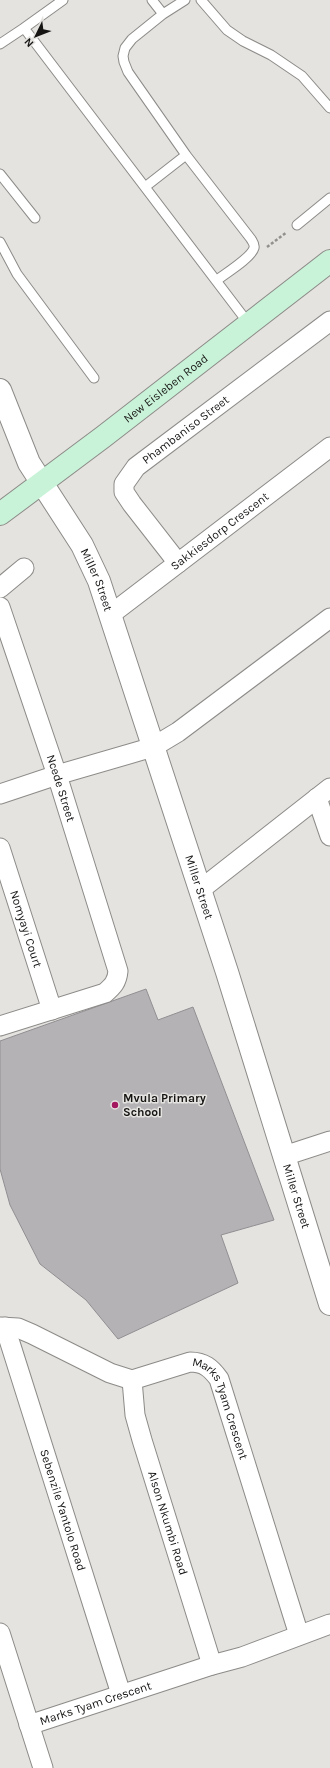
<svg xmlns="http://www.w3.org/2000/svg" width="330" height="1768" font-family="Karla,sans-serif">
  <rect width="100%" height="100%" fill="#e5e3e0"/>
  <path fill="#b4b2b5" stroke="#918f92" d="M146,989L158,1020L193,1007L274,1220L221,1235L238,1283L118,1339L86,1300L40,1264L10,1205L0,1169V1041Z"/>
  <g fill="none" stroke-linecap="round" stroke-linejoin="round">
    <defs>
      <path id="service" d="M63,0L24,28L249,324
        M152,0L163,14L132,39L125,48L123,56L124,62L128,72L186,155L251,239C252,241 255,244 254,248C251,258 226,273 217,280
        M201,0L227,30L243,41L271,55L302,76L330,108
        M163,14L185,0
        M0,44L24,28
        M0,174L35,218
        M145,187L186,155
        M297,225L330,198
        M0,242L17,274L94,378"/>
      <g id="minor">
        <path id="s1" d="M178,563L132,504L124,492V484L136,467L330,321"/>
        <path d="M0,588L24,568"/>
        <path id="s2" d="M0,607L57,775L118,971C117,982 113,986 105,993L0,1026"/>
        <path id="s3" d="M110,615L330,447"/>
        <path d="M0,794L57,775L153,747L178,732L330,618"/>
        <path d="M317,798L330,836"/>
        <path id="s4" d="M0,848L52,1010"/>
        <path d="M200,890L330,788"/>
        <path d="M284,1156L330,1141"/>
        <path id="s5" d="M0,1327L18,1328L32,1334L110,1373L132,1380L190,1362C204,1362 211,1368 219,1379L299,1635"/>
        <path id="s6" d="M5,1327L121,1694"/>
        <path id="s7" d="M132,1380L135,1415L142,1440L212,1665"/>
        <path d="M0,1633L43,1768"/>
        <path id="s8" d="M29,1725L212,1665L242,1657L330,1624"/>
      </g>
      <g id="tertiary">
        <path id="s9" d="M0,390L29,463L82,545L99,581L227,972L330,1304"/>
      </g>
      <g id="secondary">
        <path id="s10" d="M0,514L103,437L330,261"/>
      </g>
    </defs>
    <use href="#service" stroke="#8c8b88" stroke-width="11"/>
    <use href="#minor" stroke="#8c8b88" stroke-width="21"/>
    <use href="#tertiary" stroke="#8c8b88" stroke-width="24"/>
    <use href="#secondary" stroke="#8c8b88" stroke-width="24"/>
    <path stroke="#92908e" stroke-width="2.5" stroke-dasharray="3 2" stroke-linecap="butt" d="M267,247L287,232"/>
    <use href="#service" stroke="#fff" stroke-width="9"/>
    <use href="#minor" stroke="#fff" stroke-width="19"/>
    <use href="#tertiary" stroke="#fff" stroke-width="22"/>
    <use href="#secondary" stroke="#c9f3d8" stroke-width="22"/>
  </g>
  <circle fill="#a4185f" stroke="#e5e3e0" stroke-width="1.5" cx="115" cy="1105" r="4"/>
  <g text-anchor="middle" stroke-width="3" stroke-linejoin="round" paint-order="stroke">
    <g font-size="12" fill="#161514" stroke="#e5e3e0">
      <text dy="4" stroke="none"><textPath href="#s10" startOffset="208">New Eisleben Road</textPath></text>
      <text dy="4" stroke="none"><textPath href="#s1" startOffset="180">Phambaniso Street</textPath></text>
      <text dy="4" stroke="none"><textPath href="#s3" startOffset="138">Sakkiesdorp Crescent</textPath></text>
      <text dy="4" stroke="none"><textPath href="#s9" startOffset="214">Miller Street</textPath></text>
      <text dy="4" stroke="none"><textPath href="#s2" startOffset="191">Ncede Street</textPath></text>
      <text dy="4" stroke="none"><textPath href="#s9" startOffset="538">Miller Street</textPath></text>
      <text dy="4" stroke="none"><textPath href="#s4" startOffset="85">Nomyayi Court</textPath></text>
      <text dy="4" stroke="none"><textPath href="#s9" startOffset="862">Miller Street</textPath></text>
      <text dy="4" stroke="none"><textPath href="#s5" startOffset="265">Marks Tyam Crescent</textPath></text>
      <text dy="4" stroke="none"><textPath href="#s6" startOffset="192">Sebenzile Yantolo Road</textPath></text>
      <text dy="4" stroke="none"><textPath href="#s7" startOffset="148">Alson Nkumbi Road</textPath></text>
      <text dy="4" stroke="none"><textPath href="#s8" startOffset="70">Marks Tyam Crescent</textPath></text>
    </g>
    <g font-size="12" font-weight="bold" fill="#161514" stroke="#e5e3e0" text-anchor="start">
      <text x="123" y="1102">Mvula Primary<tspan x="123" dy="14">School</tspan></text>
    </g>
  </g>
  <g transform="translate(36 36) rotate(227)" stroke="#e5e3e0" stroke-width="3" paint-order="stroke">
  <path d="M0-3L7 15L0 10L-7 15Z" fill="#161514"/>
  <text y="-6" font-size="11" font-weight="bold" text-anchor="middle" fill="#161514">N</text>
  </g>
</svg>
